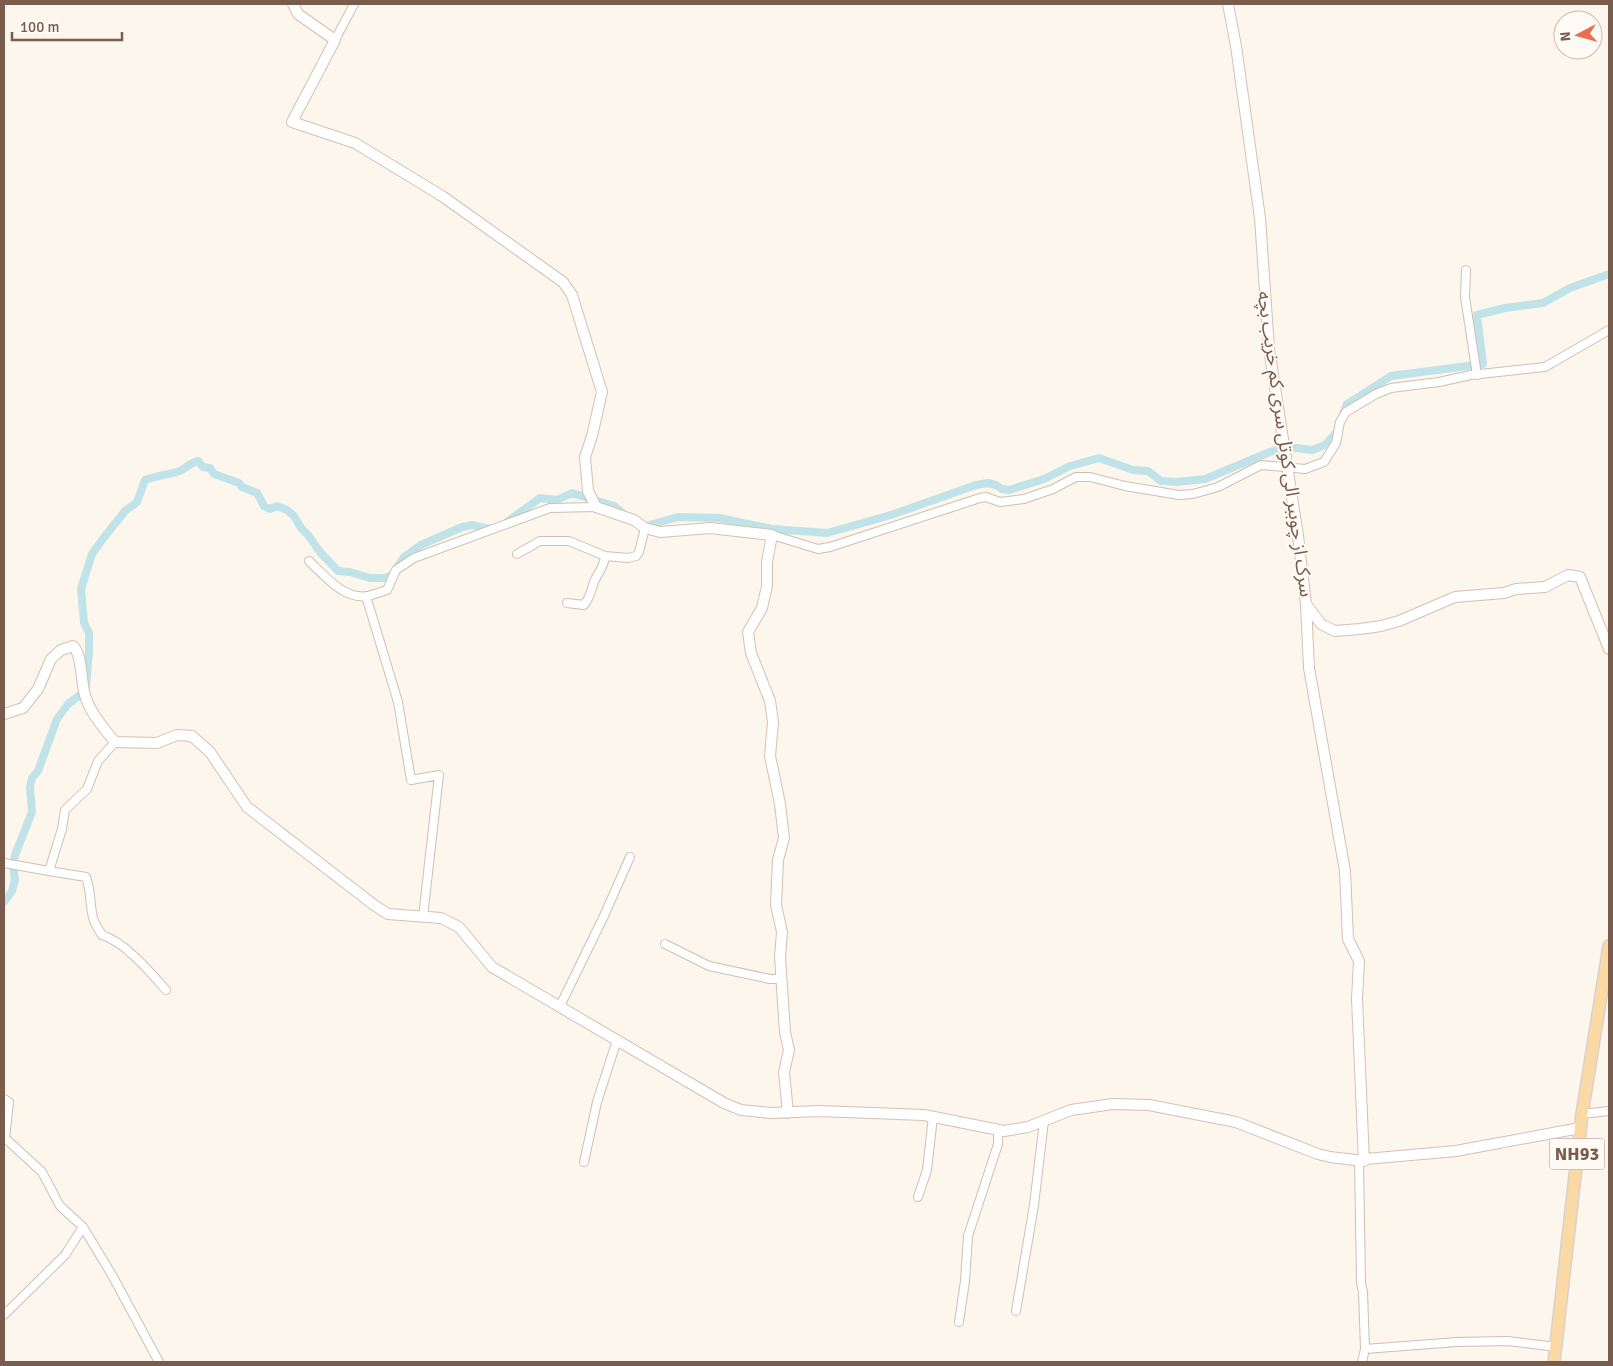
<svg xmlns="http://www.w3.org/2000/svg" width="1613" height="1366" font-family="Signika,'Noto Sans Arabic',sans-serif">
  <rect width="100%" height="100%" fill="#fdf6ec"/>
  <g fill="none" stroke-linecap="round" stroke-linejoin="round">
    <path stroke="#bfe3e8" stroke-width="8" d="M1342,417L1347,404L1391,376L1483,364L1477,315L1505,308L1543,303L1570,288L1609,274
      M507,522L540,498L557,500L572,493L614,506L625,515
      M643,525L646,526L678,517L719,518L772,529L827,533L891,515L976,485L988,483L996,485L1002,489L1009,490L1044,479L1070,466L1099,458L1133,470L1148,471L1161,481L1176,482L1205,479L1270,452L1289,447L1312,450L1325,445L1339,430
      M4,902L12,891L15,880L13,865L15,855L32,812L30,787L32,778L38,771L57,719L68,704L84,692L86,688L89,651V633L84,623L81,589L86,573L92,554L102,540L125,511L137,502L145,480C156,476 166,475 177,472C185,470 190,462 198,461L203,467L210,468L214,474L239,483L242,487L257,493L264,506L270,509L277,506L287,510L294,516L301,528L308,535L320,552L338,571L350,572L370,578H385L393,574L404,557L421,545L462,527L472,525L489,529L494,528"/>
    <defs>
      <path id="street" d="M335,40L354,4
        M1466,270L1465,297L1477,375
        M772,535L818,549L830,547L980,498L986,497L1000,502L1024,499L1053,489L1076,477H1090L1125,486L1179,495L1193,494L1218,487L1261,465L1305,469L1324,462L1336,443L1340,422L1346,412L1376,394L1391,388L1439,382L1471,375L1545,367L1609,330
        M517,554L540,541H569L605,556L628,558L636,556L639,552L645,528
        M309,561C325,576 344,600 368,596C375,594 381,592 387,590L396,570L414,558L550,508L596,507
        M366,596L398,702L411,780L439,775L423,917
        M567,603L584,605C590,598 591,591 594,582C598,572 604,568 605,556
        M4,863L49,871L62,829L65,810L87,789L98,761L115,742
        M49,871L86,877C92,893 89,906 94,921C96,926 99,930 102,935C125,942 150,972 166,990
        M665,944L709,966L770,979H782
        M560,1006L603,918L630,857
        M4,1099L9,1102L5,1138L42,1172L60,1206L83,1227L112,1275L159,1362
        M1582,1114L1609,1111
        M1359,1160L1361,1283L1363,1292L1365,1349L1362,1362
        M584,1162L597,1102L617,1040
        M918,1197L927,1170L933,1117
        M1016,1311L1034,1205L1044,1121
        M4,1315L65,1255L83,1227
        M959,1322L965,1281L968,1236L998,1144V1130
        M1365,1349L1457,1342L1508,1341L1556,1347"/>
      <path id="secondary" d="M293,4L298,14L335,40L292,122L355,143L442,196L563,282L572,295L602,392L592,436L585,457L588,491L596,507L634,520L645,528L660,532L710,528L772,535L767,562V586L762,608L748,632L751,653L770,701L773,722L770,756L780,804L784,838L778,860L776,905L782,932L780,957L785,1032L789,1050L784,1072L788,1113
        M1228,4L1236,46L1260,218L1269,349L1298,536L1306,604L1321,624L1335,631L1360,629L1381,626L1399,621L1455,597L1504,593L1516,589L1545,587L1568,575L1580,577L1609,649
        M1306,604L1309,668L1345,871L1348,939L1359,961L1357,999L1364,1161
        M4,714L23,708L38,689L51,659L61,650L73,646C82,654 81,679 84,691C88,711 103,727 115,742L157,743L177,735L192,736L210,752L247,807L374,905L388,914L441,918L459,927L492,967L724,1103L741,1110L771,1113L819,1111L924,1115L1004,1131L1028,1127L1071,1110L1113,1104L1149,1105L1236,1122L1318,1154L1330,1157L1364,1161L1366,1159L1456,1151L1580,1128"/>
      <path id="primary" d="M1554,1362L1582,1114L1609,946"/>
    </defs>
    <use href="#street" stroke="#d1beb0" stroke-width="10"/>
    <use href="#secondary" stroke="#d6c0b0" stroke-width="12"/>
    <use href="#primary" stroke="#dad1cd" stroke-width="14"/>
    <use href="#street" stroke="#fff" stroke-width="8"/>
    <use href="#secondary" stroke="#fff" stroke-width="10"/>
    <use href="#primary" stroke="#fbd9a5" stroke-width="11"/>
  </g>
  <g text-anchor="middle" stroke-width="4" stroke-linejoin="round" paint-order="stroke">
    <rect fill="#fffaf3" stroke="#a28b7f" stroke-width="1" x="1549.5" y="1138.5" width="55" height="31" rx="4"/>
    <g font-size="18" font-weight="bold" fill="#7a5c4d">
      <text x="1577" y="1160">NH93</text>
    </g>
    <g font-size="19" fill="#7a5c4d" stroke="#fffaf3">
      <text transform="translate(1286 444) rotate(82)" y="7">سرک از چوببر الی کوتل سری کم خریب بچه</text>
    </g>
  </g>
  <rect width="1613" height="1366" fill="none" stroke="#7a5c4d" stroke-width="10"/>
  <g transform="translate(1578 35) rotate(264)"><circle r="24" fill="#fffaf3" stroke="#cabbb1"/>
  <path d="M0-4L9 19L0 12L-9 19Z" fill="#e76f51"/>
  <text y="-8" font-size="14" font-weight="bold" text-anchor="middle" fill="#7a5c4d">N</text>
  </g>
  <path d="M12 32v8h110v-8" fill="none" stroke="#7a5c4d" stroke-width="2.5"/>
  <text x="20" y="32" font-size="15" fill="#7a5c4d" stroke="#fffaf3" stroke-width="4" paint-order="stroke">100 m</text>
</svg>
